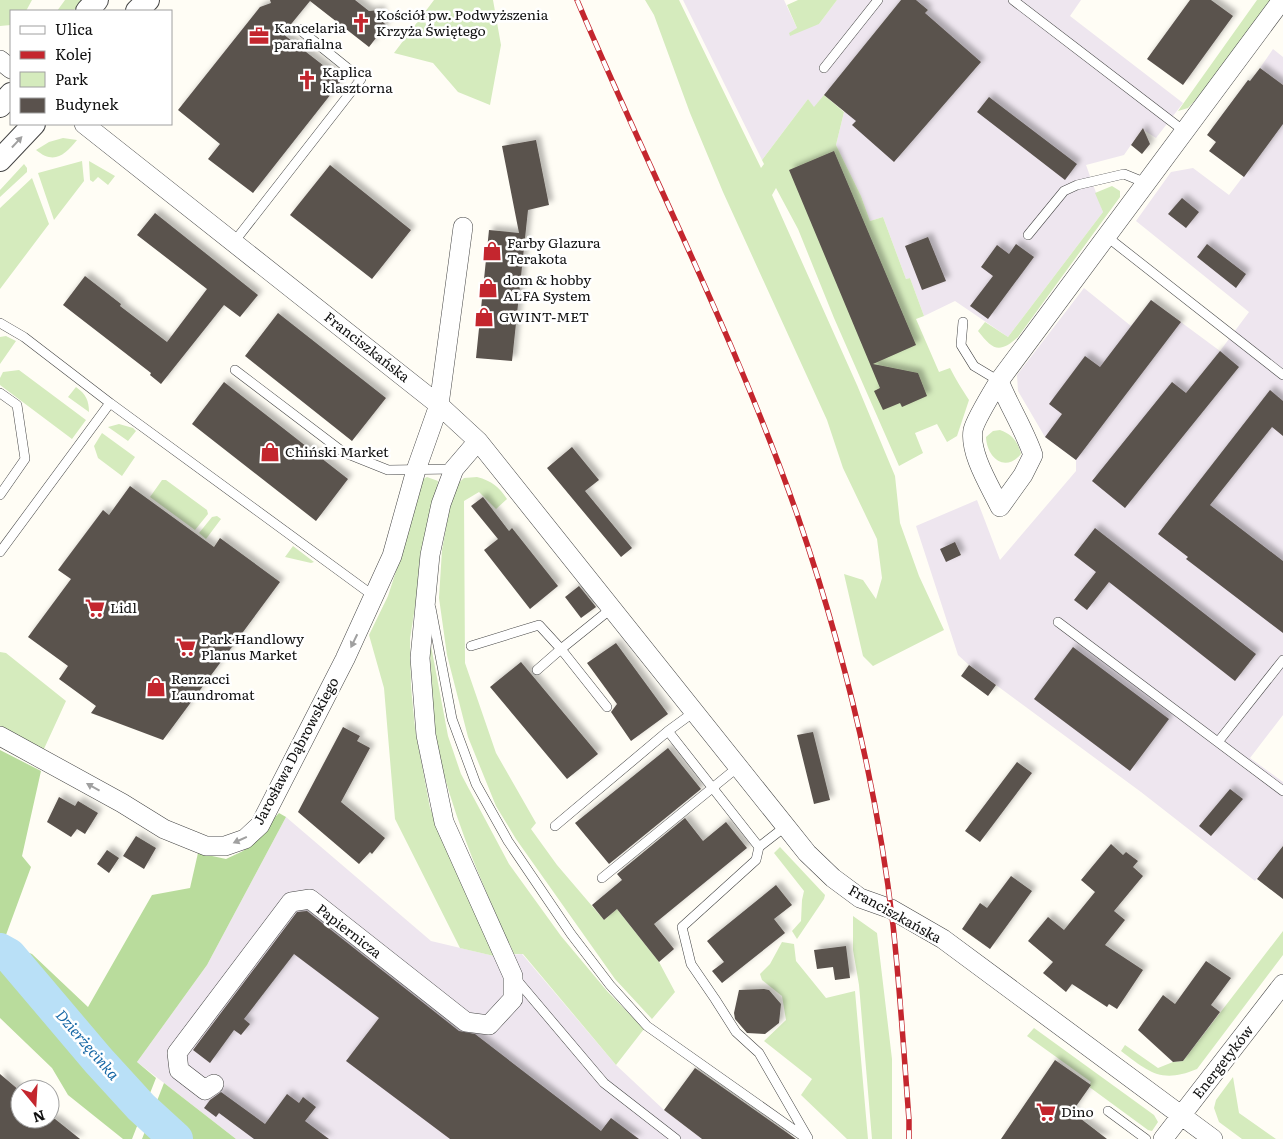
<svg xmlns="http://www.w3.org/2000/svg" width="1283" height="1139" font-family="Literata,serif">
  <defs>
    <filter id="shadow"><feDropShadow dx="4.5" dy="-4.5" stdDeviation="2.5" flood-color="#0004"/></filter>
  </defs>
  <rect width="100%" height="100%" fill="#fffdf5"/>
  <path fill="#eee6ef" d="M683,0H784L797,28L819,24L837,0H901L814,108L808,99L762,160Z
    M916,0H1081L1070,16L1183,103L1156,138L1142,129L1124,155L1086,165L1103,212L1008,337L955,301L924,316L910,278L906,279L883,217L870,221L861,196L836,145L844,112L928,10Z
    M1273,49L1283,57V85L1260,68Z
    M1283,124V715L1250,758L1283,782V846L1255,881L1141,792L969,665L958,655L916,526L977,500L1000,560L1076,471V460L1045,437L1018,391L1017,375L1084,288L1131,326L1151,300L1220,351L1249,312L1136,221L1171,172L1193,168L1229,195Z
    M286,817L431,941L494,956L522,954L616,1065L664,1110L702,1139H236L137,1062L207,965Z"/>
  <path fill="#d5ebbd" d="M0,0H32L26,11H11V25L0,26Z
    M65,0H84L73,11H57Z
    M434,0H493L501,45L490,105L458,92L433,63L394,53Z
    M645,0H679L761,168L764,164L762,160L808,99L814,107L824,95L844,112L836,145L861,196L870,221L883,217L906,279L910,278L924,316L916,319L939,372L950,368C956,380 962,389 969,400L957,436L947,442L937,424L915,433L923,453L899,466L834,318L798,229L776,188L772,195L857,385L895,476L900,523L919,576L944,630L873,666L863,656L844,574L863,580L876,599L882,578L877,539L843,468L827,420L723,192L690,113L654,15Z
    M798,0H837L819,24L790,36L789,33L797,28L787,5Z
    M1257,0H1271L1200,95L1188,108L1178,111Z
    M63,138L77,140C65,155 54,165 36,150L49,142Z
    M82,161L84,181L54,220L38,173Z
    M89,161L115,176L108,185L98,177L93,182L90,180Z
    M24,164L27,168V172L0,197V190Z
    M32,178L49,224L0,289V208Z
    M1112,186L1120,191V197L1018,337C999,354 993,350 978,331L985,322L1008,337L1103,212L1095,193Z
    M6,336L16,341L0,364V337Z
    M19,370L86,420L72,439L0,385V378L3,372Z
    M76,387C86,394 89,401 89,412L68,397Z
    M119,424L133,428L136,431L128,441L108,427Z
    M1000,430C1012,434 1018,442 1021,454C1005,473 987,458 986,437L993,431Z
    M102,433L135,457L122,476L98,458L94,446Z
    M427,477L438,481L437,490L428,523L410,639L411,687L415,728L430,808L461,882L494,956L460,948L395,819L384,688L369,635L388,596L409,531L421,480Z
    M477,477C492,481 499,487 507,499L496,509L479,492L464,501L465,663L496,753L536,823L531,829L557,865L604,920L617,909L659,962L675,992L652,1019L615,979L516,839L496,806L468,737L447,655L439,598L442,550L449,511L455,486L464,478Z
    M162,480H166L207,510L208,514L195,530L150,497Z
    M217,516L221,519L206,539L199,533L212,517Z
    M293,546L314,562L311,563L285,557Z
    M429,635L448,736L461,774L509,864L561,936L607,991L644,1029L616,1065L523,954H514C487,895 460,834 443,771C431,727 432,680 429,635Z
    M0,652L6,653L66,701L43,751L0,728Z
    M780,847L825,895L824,899L797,939L792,931L801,921L802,900L804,891L774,853Z
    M853,916L877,933L892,1059V1139H872L859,985L853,950Z
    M1283,931V955L1197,1069C1161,1084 1149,1072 1121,1051L1125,1045L1158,1068L1173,1062L1183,1061Z
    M782,942L794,944L796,961L826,998L855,991L868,1139H847L801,1095L812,1079L764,1041L786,1020L782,996L762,980L760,974L770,964Z
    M1034,1028L1154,1115L1158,1122L1152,1131L1148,1130L1088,1086L1091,1082L1027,1036Z
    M1233,1077L1239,1113L1276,1139H1242L1219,1122L1214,1108L1216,1100Z"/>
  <path fill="#b9dc9c" d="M0,750L41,771L22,856L31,867L3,943L32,954L88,1007L152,895L190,888L198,853L226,859L243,851L279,813L286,817L207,965L137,1062L156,1078L132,1139H123L68,1095L52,1068L0,1018Z
    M164,1083L236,1139H142Z"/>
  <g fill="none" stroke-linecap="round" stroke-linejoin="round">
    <path stroke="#b9e0f7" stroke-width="34" d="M0,950L9,955L98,1060L141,1107L176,1139"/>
  </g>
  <path fill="#5a524d" filter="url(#shadow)" d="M270,0H355L369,11L381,10L382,21L386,25L369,47L310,1L283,34L342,80L253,193L208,159L220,144L178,110L260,7L271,3Z
    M901,0H916L928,10L925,13L981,62L894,162L852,125L856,121L824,95Z
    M1190,0H1211L1233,16L1183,85L1147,59Z
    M1260,68L1283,85V124L1244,177L1209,151L1216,142L1207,135L1248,80L1250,81Z
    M989,97L1077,164L1065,180L977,112Z
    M1143,128L1150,144L1142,154L1131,145Z
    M536,140L549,205L528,210L512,361L476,358L489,230L519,233L502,146Z
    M834,151L916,345L873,364L918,373L927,396L902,407L900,403L883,410L874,391L880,388L789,170Z
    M330,165L411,230L372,279L290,215Z
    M1182,198L1199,212L1186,228L1168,214Z
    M155,213L258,295L240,317L224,305L161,384L150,375L151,373L63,305L85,276L121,304L120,306L167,342L207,289L137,235Z
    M928,237L946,281L922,290L905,246Z
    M1016,244L1034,257L988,319L970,306L993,276L981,267L997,245L1009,254Z
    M1207,244L1246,274L1236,288L1197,257Z
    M1151,300L1181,322L1076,460L1045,437L1062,414L1049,404L1085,356L1100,367Z
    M278,313L386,398L352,441L245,356Z
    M1220,351L1239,367L1125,508L1092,481L1172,382L1186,393Z
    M224,382L348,479L316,521L192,424Z
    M1270,390L1283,401V436L1272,427L1210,505L1283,561V633L1186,559L1188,557L1158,534Z
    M572,447L599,480L585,491L632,548L621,557L547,468Z
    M130,486L214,547L220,538L280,582L163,740L91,713L96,706L59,679L68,666L28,637L71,579L58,570L103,510L109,515Z
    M483,497L509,531L512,528L558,586L530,609L484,550L498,539L471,506Z
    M1095,528L1256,654L1235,681L1109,582L1087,610L1074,600L1096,572L1074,555Z
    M955,542L961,555L946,562L940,549Z
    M579,586L596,607L581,618L565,597Z
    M616,643L668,714L631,741L611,712L617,704L587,663Z
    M1073,647L1169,719L1130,771L1034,699Z
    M521,662L598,754L567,779L490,687Z
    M969,665L996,685L988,696L961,676Z
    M343,727L360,736L357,741L370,748L341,802L385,838L372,854L370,852L359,864L298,812Z
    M813,732L830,800L814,804L797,735Z
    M668,748L701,789L609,864L575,823Z
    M1017,762L1032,773L980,842L965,831Z
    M1230,789L1243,799L1211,836L1199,826Z
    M59,797L75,806L78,801L98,813L85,834L77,829L71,837L47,822Z
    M685,818L703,841L726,822L747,848L654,924L674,949L659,962L617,909L604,920L592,905L622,880L617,874Z
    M136,836L156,848L144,869L123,856Z
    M1111,844L1123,855L1126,852L1138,861L1133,867L1143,876L1114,911L1125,920L1105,945L1143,970L1117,1009L1109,1004L1107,1007L1072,984L1066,992L1043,973L1053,962L1028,941L1048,917L1064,930L1095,892L1081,880Z
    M1283,846V899L1257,879Z
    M107,850L119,858L109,873L97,864Z
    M1011,876L1032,891L990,949L962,929L980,903L987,908Z
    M776,885L792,905L774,919L785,933L722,983L712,971L724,962L707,941Z
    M307,911L459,1031L475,1034L601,1131L611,1118L639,1139H450L346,1061L379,1018L294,954L244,1019L250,1024L241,1035L234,1030L210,1063L193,1050L297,912Z
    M846,946L850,978L835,980L833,967L817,969L814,950Z
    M1206,961L1231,978L1211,1005L1220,1012L1183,1061L1173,1062L1138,1030L1163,995L1175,1004Z
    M764,989L769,990L781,1004L779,1023L765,1034L747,1033L735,1019L734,1013L739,990Z
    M1055,1060L1091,1085L1072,1112L1107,1139H1001Z
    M695,1068L796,1139H702L664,1110Z
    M0,1074L20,1091V1119H55L80,1139H0Z
    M221,1092L265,1124L287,1094L299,1103L303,1097L316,1107L305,1121L329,1139H254L219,1113L216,1117L204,1108L210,1100Z"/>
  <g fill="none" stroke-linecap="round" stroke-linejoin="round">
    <defs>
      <path id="service" d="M1013,0L1184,131
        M824,68L878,0
        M1028,235L1064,191L1077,185L1124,174L1146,183
        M1106,236L1283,375
        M234,242L361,79L299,29
        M963,322L961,345L974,366L999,381
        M0,323L24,337L110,403
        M235,370L343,452L388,470L454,469
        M0,393L17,405L25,459L0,495
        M0,552L110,403L375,597
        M431,608L452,719L476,784L508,841L571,934L610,985L647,1026L807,1139
        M1058,622L1283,791
        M471,646L539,625L561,649L612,608
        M537,670L561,649L607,707
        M668,731L694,712
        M1218,742L1283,660
        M555,826L668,731L759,847
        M786,826L759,847L756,860L682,927L691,964L715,999L736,1032L759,1053L808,1138
        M602,878L738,767
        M516,979L604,1083L676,1139
        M1108,1111L1146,1139"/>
      <path id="minor" d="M0,60L11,69
        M84,124L439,405L478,441L807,853L833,878L860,898L891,909L943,939L1213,1139
        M999,381C1009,406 1024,429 1033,455L1023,475L1000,507C990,486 969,453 973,430C975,420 993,391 999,381L1282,0
        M0,736L122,803L164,829L206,846H225L245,839L260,825L345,659L392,556L416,470L439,405L463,227
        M214,1084L205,1090L179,1070L177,1053L291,902L310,899L466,1022L489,1025L513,999V976L444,822L426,735L420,658L430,555L441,504L454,469L478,441
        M1163,1139L1283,984"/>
      <path id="tertiary" d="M87,11L97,0
        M137,11L148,0
        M0,106L11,94
        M0,160L34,124"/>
    </defs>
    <use href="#service" stroke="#444" stroke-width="10"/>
    <use href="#minor" stroke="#444" stroke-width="20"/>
    <use href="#tertiary" stroke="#444" stroke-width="24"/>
    <use href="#service" stroke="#fff" stroke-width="9"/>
    <use href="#minor" stroke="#fff" stroke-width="19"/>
    <use href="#tertiary" stroke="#fff" stroke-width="22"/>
    <defs>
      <path id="rail" d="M577,0C650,173 736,339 798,517C843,648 877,787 893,925C900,990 904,1055 909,1120V1139"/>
    </defs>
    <use href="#rail" stroke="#c4262e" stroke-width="5.5"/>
    <use href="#rail" stroke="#fff" stroke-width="4" stroke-dasharray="11" stroke-linecap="butt"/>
  </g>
  <defs><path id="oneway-solid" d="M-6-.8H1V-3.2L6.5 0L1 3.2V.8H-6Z" transform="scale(1.25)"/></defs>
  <g fill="#a0a0a0">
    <use href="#oneway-solid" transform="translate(17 142) rotate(-47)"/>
    <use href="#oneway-solid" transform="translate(354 641) rotate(116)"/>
    <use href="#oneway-solid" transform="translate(93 787) rotate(-151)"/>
    <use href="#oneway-solid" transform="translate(240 840) rotate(156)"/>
  </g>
  <defs>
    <symbol id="church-bare" viewBox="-9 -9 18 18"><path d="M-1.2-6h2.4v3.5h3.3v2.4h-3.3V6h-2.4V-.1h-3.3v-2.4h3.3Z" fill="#c4262e" stroke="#fff" stroke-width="2.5" paint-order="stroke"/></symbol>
    <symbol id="office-bare" viewBox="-9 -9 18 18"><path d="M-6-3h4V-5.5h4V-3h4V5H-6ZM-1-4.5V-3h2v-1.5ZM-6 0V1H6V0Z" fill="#c4262e" stroke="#fff" stroke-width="2.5" paint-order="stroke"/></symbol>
    <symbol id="shop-bare" viewBox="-9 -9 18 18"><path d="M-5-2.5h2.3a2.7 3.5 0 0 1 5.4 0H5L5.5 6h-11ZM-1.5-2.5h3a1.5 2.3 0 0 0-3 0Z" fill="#c4262e" stroke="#fff" stroke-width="2.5" paint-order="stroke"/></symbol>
    <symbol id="supermarket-bare" viewBox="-9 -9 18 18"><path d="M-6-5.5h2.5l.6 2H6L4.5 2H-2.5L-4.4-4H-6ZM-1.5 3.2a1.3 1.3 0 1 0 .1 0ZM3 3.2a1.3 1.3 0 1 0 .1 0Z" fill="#c4262e" stroke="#fff" stroke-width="2.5" paint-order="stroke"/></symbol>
  </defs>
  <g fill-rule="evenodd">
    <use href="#church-bare" x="347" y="9" width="28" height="28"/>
    <use href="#office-bare" x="245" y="22" width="28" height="28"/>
    <use href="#church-bare" x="293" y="66" width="28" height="28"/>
    <use href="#shop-bare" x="478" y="237" width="28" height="28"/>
    <use href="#shop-bare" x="474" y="274" width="28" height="28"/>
    <use href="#shop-bare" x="470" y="303" width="28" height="28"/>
    <use href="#shop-bare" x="256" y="438" width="28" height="28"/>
    <use href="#supermarket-bare" x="81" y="594" width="28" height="28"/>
    <use href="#supermarket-bare" x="172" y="633" width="28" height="28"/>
    <use href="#shop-bare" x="142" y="673" width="28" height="28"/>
    <use href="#supermarket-bare" x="1032" y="1098" width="28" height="28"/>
  </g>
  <g text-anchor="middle" stroke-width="5" stroke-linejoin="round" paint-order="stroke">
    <g font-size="14" fill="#111" stroke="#fff" text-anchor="start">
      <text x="376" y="20">Kościół pw. Podwyższenia<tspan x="376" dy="16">Krzyża Świętego</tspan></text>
      <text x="274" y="33">Kancelaria<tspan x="274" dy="16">parafialna</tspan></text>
      <text x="322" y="77">Kaplica<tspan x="322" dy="16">klasztorna</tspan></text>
      <text x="507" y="248">Farby Glazura<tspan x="507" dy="16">Terakota</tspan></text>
      <text x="503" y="285">dom &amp; hobby<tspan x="503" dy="16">ALFA System</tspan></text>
      <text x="499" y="322">GWINT-MET</text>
      <text x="285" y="457">Chiński Market</text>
      <text x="110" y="613">Lidl</text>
      <text x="201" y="644">Park Handlowy<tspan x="201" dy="16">Planus Market</tspan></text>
      <text x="171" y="684">Renzacci<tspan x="171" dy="16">Laundromat</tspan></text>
      <text x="1061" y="1117">Dino</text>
    </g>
    <g font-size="14" fill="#111" stroke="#fff">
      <text transform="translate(367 347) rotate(38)" y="5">Franciszkańska</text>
      <text transform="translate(296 751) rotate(-62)" y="5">Jarosława Dąbrowskiego</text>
      <text transform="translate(895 914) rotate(29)" y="5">Franciszkańska</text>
      <text transform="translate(349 931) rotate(38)" y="5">Papiernicza</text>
      <text transform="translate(1223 1062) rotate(-52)" y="5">Energetyków</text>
    </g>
    <g font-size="15" font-style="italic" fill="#1768a6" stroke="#fff">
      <text transform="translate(87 1045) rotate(49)" y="5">Dzierżęcinka</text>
    </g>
  </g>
  <rect x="10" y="10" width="162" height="115" fill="#ffffff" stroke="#a0a0a0"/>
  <rect x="20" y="26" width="25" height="8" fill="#ffffff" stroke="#a0a0a0"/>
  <text x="55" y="35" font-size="15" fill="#111111">Ulica</text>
  <rect x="20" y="51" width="25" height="8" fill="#c4262e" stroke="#a0a0a0"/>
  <text x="55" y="60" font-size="15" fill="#111111">Kolej</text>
  <rect x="20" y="72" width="25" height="15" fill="#d5ebbd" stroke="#a0a0a0"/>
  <text x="55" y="85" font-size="15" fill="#111111">Park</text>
  <rect x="20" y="98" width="25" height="15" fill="#5a524d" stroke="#a0a0a0"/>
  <text x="55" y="110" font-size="15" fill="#111111">Budynek</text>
  <g transform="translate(35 1104) rotate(162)"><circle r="24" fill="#ffffff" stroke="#a0a0a0"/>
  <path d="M0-4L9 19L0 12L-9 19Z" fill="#c4262e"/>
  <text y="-8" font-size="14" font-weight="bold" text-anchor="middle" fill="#111111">N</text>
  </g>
</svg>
